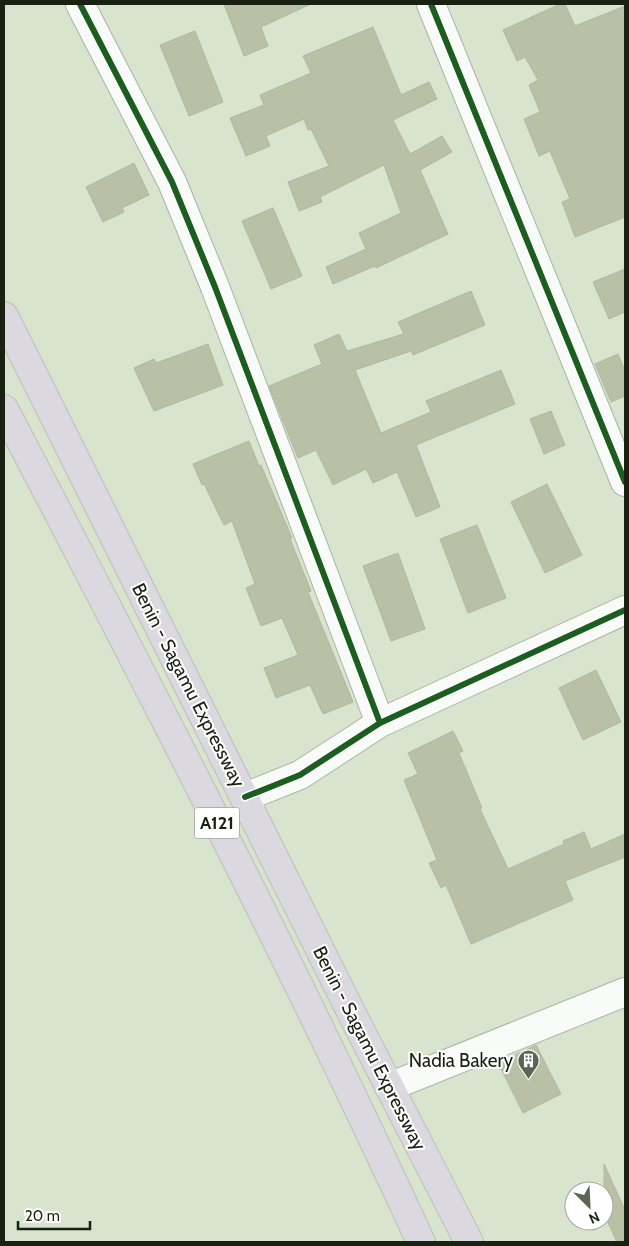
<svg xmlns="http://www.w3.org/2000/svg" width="629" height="1246" font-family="Cabin,sans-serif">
  <rect width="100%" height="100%" fill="#d8e4ce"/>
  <path fill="#bac0a6" stroke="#b0b6a4" d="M224,4H311L261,27L268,46L244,56Z
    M560,4H565L575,26L625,6V217L575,237L562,202L570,199L550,151L539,156L524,119L540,112L529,85L538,80L525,57L517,61L503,30Z
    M373,27L401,95L429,82L437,99L393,120L410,154L442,136L452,152L420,170L448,234L376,268L375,266L333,284L326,267L366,249L359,233L401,213L384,165L320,197L322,202L299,211L288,182L329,166L311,129L308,130L304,119L266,136L270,146L246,156L230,118L264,105L260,95L311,73L303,56Z
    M195,31L223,102L189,116L160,45Z
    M134,163L149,195L122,208L124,212L103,222L86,187Z
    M273,208L302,276L271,289L242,221Z
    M625,269V312L609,319L593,282Z
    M471,291L485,325L413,355L411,351L355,370L381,433L431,412L426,401L501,370L515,404L416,445L440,507L416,517L397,472L373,483L366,469L333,485L316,450L298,458L269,386L322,364L314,345L339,334L347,351L404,334L398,322Z
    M208,344L223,385L154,411L134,368L154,359L156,363Z
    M618,354L625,371V396L611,402L595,364Z
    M551,411L565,445L544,454L530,419Z
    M249,441L259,466L261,465L292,538L290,539L311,591L308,592L353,702L323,714L310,685L276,698L264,668L298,655L282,618L261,626L246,588L255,584L232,521L224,525L204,484L202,485L193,464Z
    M547,484L582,555L545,573L511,502Z
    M477,525L506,598L468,613L440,539Z
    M398,553L425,629L391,641L363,566Z
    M596,670L621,722L583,740L559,688Z
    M453,731L463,751L459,753L482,808L480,809L508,869L564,844L563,841L584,832L591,849L625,834V857L565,881L573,900L471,944L446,885L441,888L429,863L437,860L404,780L418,774L408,753Z
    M536,1045L561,1094L523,1113L498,1063Z
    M604,1164L625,1210V1242H617L604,1214Z"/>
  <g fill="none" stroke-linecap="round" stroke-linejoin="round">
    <defs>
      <path id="street" d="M80,4L172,182L215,287L380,723
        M431,4L625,482
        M245,797L300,775L380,723L625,610
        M389,1087L625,992"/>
      <path id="highway" d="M4,316L353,1016L469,1242
        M4,409C148,684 291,960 421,1242"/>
    </defs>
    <use href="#street" stroke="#aab4a3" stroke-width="30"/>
    <use href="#highway" stroke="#bac1b5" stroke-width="30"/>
    <use href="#street" stroke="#f9fbf8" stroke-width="28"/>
    <use href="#highway" stroke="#dcd8df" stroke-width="28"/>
    <defs>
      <path id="cycleway" d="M80,4L172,182L215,287L380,723
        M431,4L625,482
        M245,797L300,775L380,723L625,610"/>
    </defs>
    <use href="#cycleway" stroke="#fff" stroke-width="9"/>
    <use href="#cycleway" stroke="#1b5e20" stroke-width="6"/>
  </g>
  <defs>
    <symbol id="building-pin" viewBox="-11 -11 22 30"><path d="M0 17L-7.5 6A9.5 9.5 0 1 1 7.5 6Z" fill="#5c6554" stroke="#fff"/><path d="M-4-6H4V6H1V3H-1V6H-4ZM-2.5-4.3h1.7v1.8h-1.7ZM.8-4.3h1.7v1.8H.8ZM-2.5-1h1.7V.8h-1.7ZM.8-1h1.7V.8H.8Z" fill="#fff"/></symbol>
  </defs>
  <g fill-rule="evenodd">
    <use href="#building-pin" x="516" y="1048" width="25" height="34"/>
  </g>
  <g text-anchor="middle" stroke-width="4" stroke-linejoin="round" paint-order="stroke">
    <rect fill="#fff" stroke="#5e6459" stroke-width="1" x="194.5" y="807.5" width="45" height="31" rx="4"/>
    <g font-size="18" font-weight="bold" fill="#192112">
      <text x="217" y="829">A121</text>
    </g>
    <g font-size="19" fill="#192112" stroke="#fff">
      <text transform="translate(189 685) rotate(63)" y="7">Benin - Sagamu Expressway</text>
      <text transform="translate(370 1048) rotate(63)" y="7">Benin - Sagamu Expressway</text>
    </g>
    <g font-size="19" fill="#192112" stroke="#fff" text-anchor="end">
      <text x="513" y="1067">Nadia Bakery</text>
    </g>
  </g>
  <rect width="629" height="1246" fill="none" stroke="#192112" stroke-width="10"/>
  <g transform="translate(589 1206) rotate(156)"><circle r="24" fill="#ffffff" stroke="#a3a6a0"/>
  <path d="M0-4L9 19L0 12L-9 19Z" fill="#5c6554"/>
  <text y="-8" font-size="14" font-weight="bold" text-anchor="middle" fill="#192112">N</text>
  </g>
  <path d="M18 1221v8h72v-8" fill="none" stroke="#192112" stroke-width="2.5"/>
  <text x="25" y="1221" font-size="15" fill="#192112" stroke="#ffffff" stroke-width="4" paint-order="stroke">20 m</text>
</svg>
